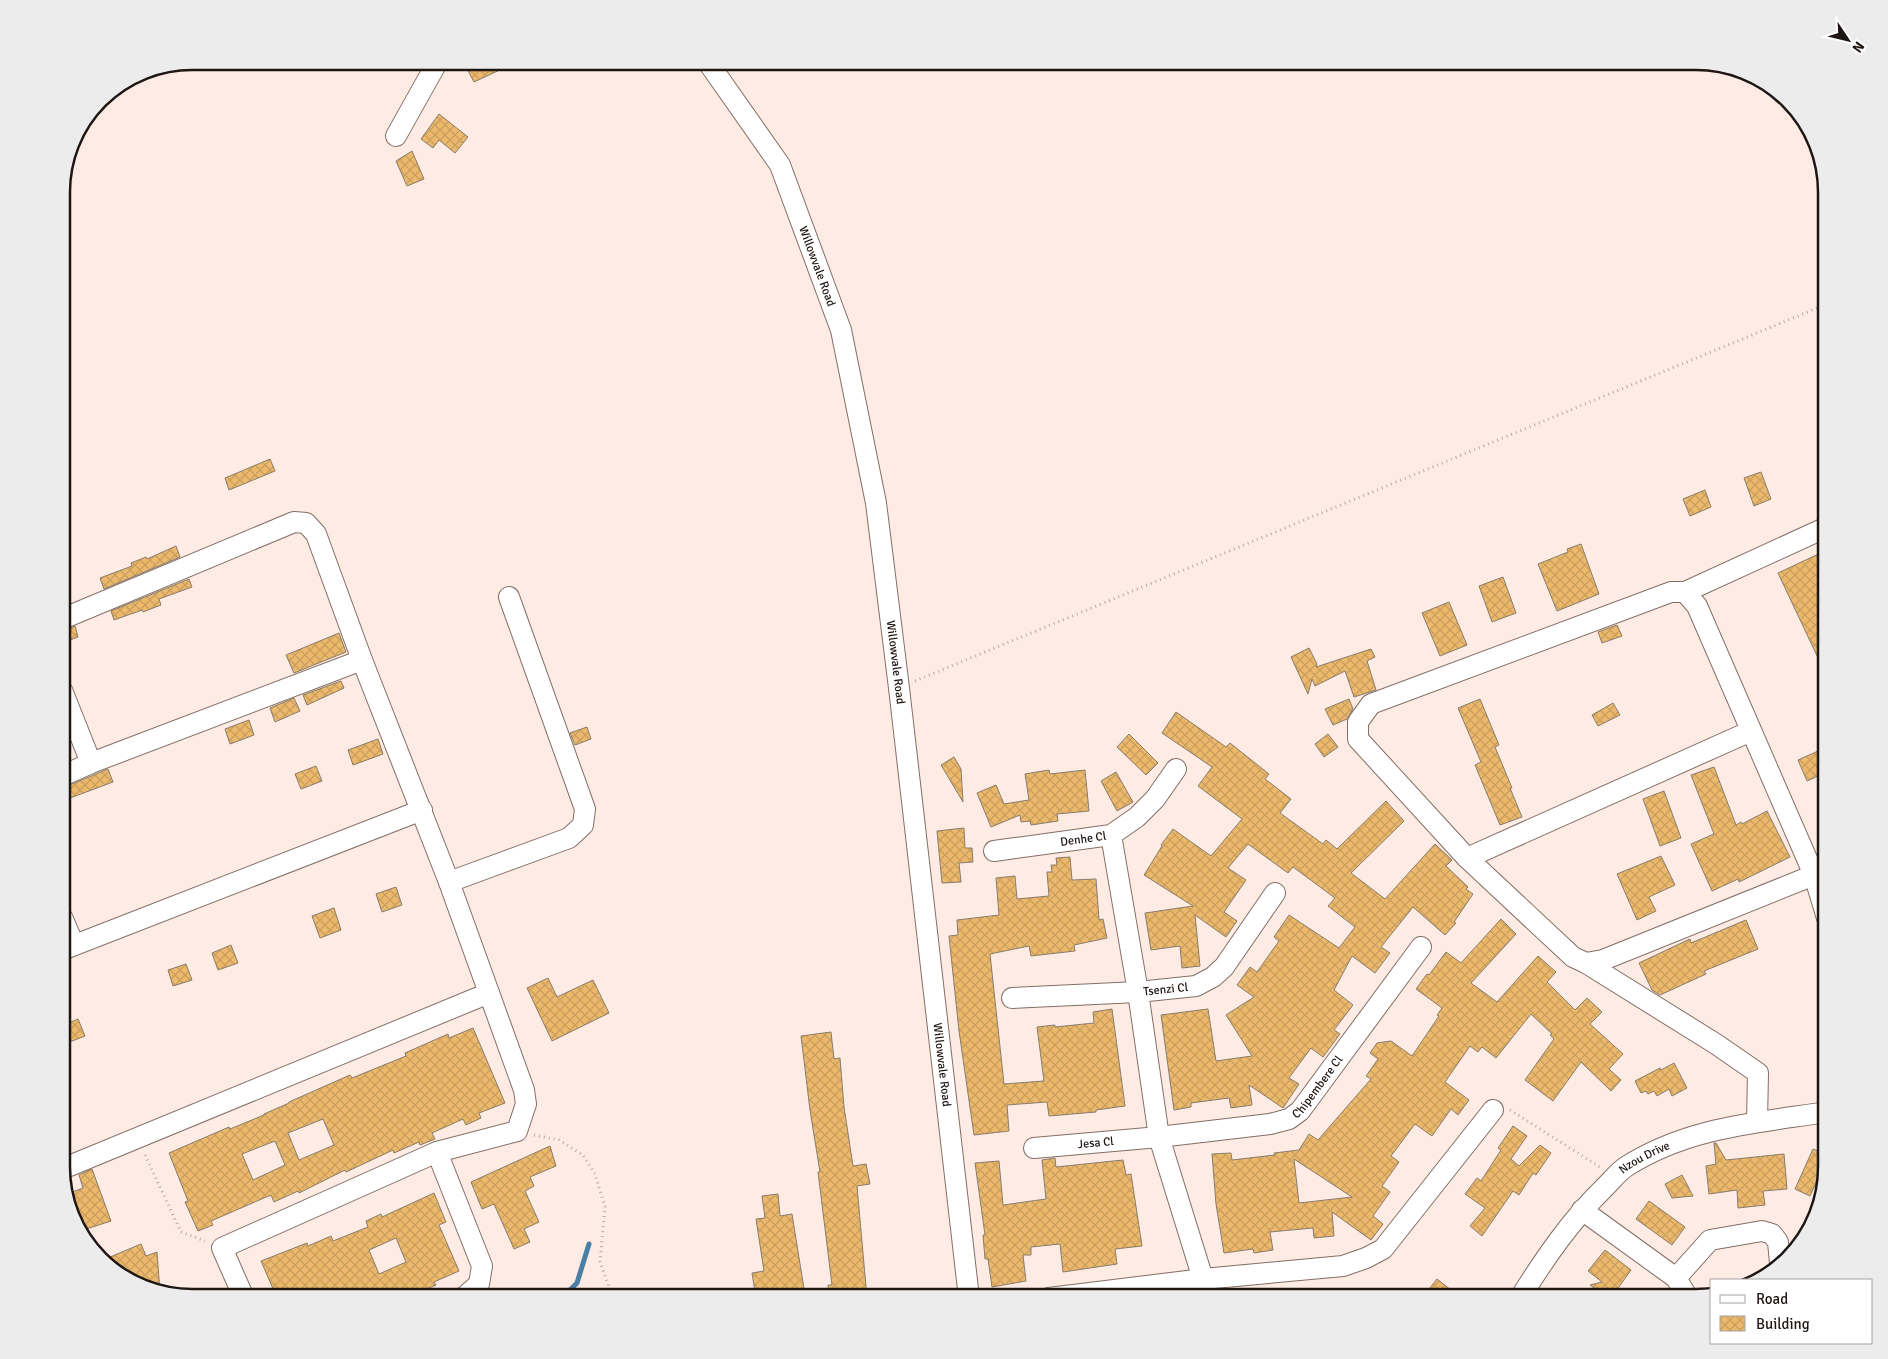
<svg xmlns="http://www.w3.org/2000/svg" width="1888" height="1359" font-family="Signika,sans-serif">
  <defs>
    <pattern id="building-cross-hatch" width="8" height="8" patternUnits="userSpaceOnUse" patternTransform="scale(1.25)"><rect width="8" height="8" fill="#ecb96c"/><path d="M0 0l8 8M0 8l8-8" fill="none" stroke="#ca9e5d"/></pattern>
  </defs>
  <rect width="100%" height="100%" fill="#feece4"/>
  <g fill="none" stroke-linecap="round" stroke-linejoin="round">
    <path stroke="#4a7ea4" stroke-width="5" d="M562,1298L577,1283L589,1244"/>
  </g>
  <path fill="url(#building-cross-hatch)" stroke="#887c6b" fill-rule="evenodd" d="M463,61H519L474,82Z
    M439,114L468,137L455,153L439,140L433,148L421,139Z
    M412,151L424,179L407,186L396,161Z
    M270,459L275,471L229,490L225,478Z
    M1761,472L1771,499L1754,506L1744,478Z
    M1705,490L1711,507L1690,516L1683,499Z
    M1581,544L1599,594L1557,611L1538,564L1568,552L1567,549Z
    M176,546L180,557L104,589L100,578L132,566L131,563L146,557L147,559Z
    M1827,550V677L1778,573Z
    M1503,577L1516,613L1492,622L1479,586Z
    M189,579L192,587L159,599L161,605L143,612L142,610L114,620L111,611Z
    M1449,602L1467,645L1440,656L1422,613Z
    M1617,625L1622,636L1602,643L1598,632Z
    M75,626L78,637L62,643V631Z
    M339,633L346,652L294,673L286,655Z
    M1309,648L1317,664L1316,667L1371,649L1375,657L1367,661L1376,690L1354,697L1345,671L1315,686L1312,679L1308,694L1291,657Z
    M341,681L344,688L307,705L303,695Z
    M294,698L300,711L275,722L270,708Z
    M1349,699L1353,709L1347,719L1333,725L1325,709Z
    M1480,699L1499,745L1495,747L1512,788H1510L1522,817L1500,825L1475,765L1481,762L1458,708Z
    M1613,703L1620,715L1598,726L1592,715Z
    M1176,712L1226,747L1230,743L1269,774L1265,779L1291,799L1280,813L1323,844L1326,840L1337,849L1386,801L1404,821L1351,873L1385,899L1435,844L1452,860L1446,866L1468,887L1466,889L1473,894L1454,922L1456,923L1445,935L1413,907L1381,947L1390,953L1375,973L1352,956L1334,990L1353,1005L1334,1030L1340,1034L1323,1057L1311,1048L1289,1078L1299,1084L1283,1108L1249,1085L1252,1105L1231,1108L1229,1098L1191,1103V1107L1174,1110L1161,1015L1208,1009L1216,1061L1252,1056L1226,1015L1254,997L1237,985L1250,967L1257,972L1279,941L1274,937L1289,915L1339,948L1355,927L1328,906L1335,898L1293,867L1288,873L1248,844L1228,868L1246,880L1224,912L1237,921L1226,937L1195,915L1200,966L1182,968L1180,946L1151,950L1145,913L1193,906L1144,875L1162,846L1161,845L1173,829L1211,856L1242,819L1198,786L1212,767L1162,733Z
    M249,720L254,735L230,744L225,729Z
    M587,727L591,739L575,745L570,733Z
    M1129,734L1158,763L1146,775L1117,747Z
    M1328,734L1338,747L1324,757L1315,744Z
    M378,739L383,754L353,765L348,750Z
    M1827,747V772L1807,781L1798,760Z
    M954,757L961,769L963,802L941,765Z
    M316,766L322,781L301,789L295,774Z
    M1714,767L1736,825L1741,822L1742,824L1767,811L1790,857L1739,882L1738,879L1712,891L1691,844L1714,834L1691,775Z
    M108,769L113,782L62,801V788Z
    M1049,770L1050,774L1085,770L1089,811L1057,814L1058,821L1031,825L1030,821L1021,822L1020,815L991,827L977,793L996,785L1004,804L1029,800L1025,774Z
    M1116,772L1133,802L1117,811L1101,781Z
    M1664,791L1681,838L1660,846L1643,799Z
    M964,828L965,848H972L973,862L959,863L961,882L942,883L937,831Z
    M1661,856L1675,885L1649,897L1656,911L1637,920L1617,874Z
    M1070,857L1072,880L1096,879L1099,920L1103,919L1107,938L1074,945L1075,951L1031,956L1029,946L990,954L1004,1084L1044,1081L1037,1027L1055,1025V1027L1094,1023L1093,1012L1112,1009L1125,1106L1096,1110V1112L1049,1116L1047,1102L1007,1105L1009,1131L974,1135L959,1031L949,936L958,935L957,920L999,915L996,878L1015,876L1017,899L1049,896L1047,872H1052L1051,865H1057L1056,858Z
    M396,887L402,905L382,912L376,894Z
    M334,908L341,930L320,938L312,916Z
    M1501,919L1516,934L1471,983L1497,1002L1538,956L1556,972L1547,982L1575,1010L1587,998L1602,1012L1590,1024L1623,1054L1609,1069L1621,1080L1611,1091L1581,1062L1553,1101L1525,1080L1554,1039L1550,1035L1552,1034L1531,1014L1496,1058L1482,1047L1478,1052L1470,1046L1445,1082L1469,1100L1458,1115L1451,1109L1432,1136L1415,1124L1391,1156L1399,1162L1382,1186L1390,1192L1373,1216L1383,1224L1371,1240L1332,1212L1334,1236L1314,1238L1313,1228L1270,1232L1273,1250L1254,1253L1253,1249L1224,1253L1216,1204L1212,1154L1231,1153L1232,1160L1275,1155L1274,1153L1299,1150L1309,1134L1318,1140L1371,1079L1366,1076L1378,1059L1370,1053L1377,1043L1391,1041L1412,1056L1439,1016L1437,1015L1442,1008L1416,989L1427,974L1429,975L1446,952L1461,963ZM1294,1159L1352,1197L1299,1203Z
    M1746,920L1758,949L1704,971L1706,974L1660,995L1652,990L1639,963L1690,939L1691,943Z
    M231,945L238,963L218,970L212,953Z
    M186,964L192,980L173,986L168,970Z
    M548,978L557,997L593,980L609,1013L552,1041L527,988Z
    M78,1019L85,1036L62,1045V1026Z
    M473,1028L505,1103L479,1113L481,1118L466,1125L463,1119L432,1133L435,1139L420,1145L419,1142L394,1153L393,1150L346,1172L345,1170L299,1193L298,1191L274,1202L271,1195L211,1221L213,1225L198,1231L185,1202L188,1201L169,1153L229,1127L230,1129L264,1115V1114L289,1103V1102L350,1075L352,1078L406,1056L405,1053L448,1034L449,1038ZM323,1119L334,1145L299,1160L288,1133ZM275,1141L285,1165L253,1180L242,1154Z
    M831,1032L834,1059L840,1058L844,1107L853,1166L866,1164L870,1184L857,1186L867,1298H829L828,1285H832L818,1172H820L810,1110L801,1036Z
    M1674,1063L1687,1088L1672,1096L1669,1089L1657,1096L1654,1091L1648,1094L1646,1091L1641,1093L1635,1081L1660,1068L1661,1070Z
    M1513,1126L1527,1136L1511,1159L1519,1166L1540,1145L1551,1153L1536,1175L1533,1173L1519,1195L1513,1191L1482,1236L1470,1226L1485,1208L1465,1194L1477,1178L1481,1181L1501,1150L1498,1148Z
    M1714,1143H1716L1726,1160L1784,1154L1787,1189L1763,1191L1765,1205L1738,1208L1737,1190L1709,1194L1706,1166L1716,1164Z
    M550,1146L556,1166L530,1177L534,1186L525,1191L539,1222L524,1229L530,1242L514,1249L494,1204L482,1209L471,1182Z
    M1813,1149L1827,1155V1159L1810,1196L1795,1189Z
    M1055,1158L1056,1167L1123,1160L1126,1175L1131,1174L1142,1246L1115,1249L1117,1264L1063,1272L1060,1244L1031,1247V1255H1023L1026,1281L992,1287L988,1259H985L983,1235H985L975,1163L999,1161L1003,1205L1046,1199L1042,1160Z
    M92,1169L111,1221L80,1231L75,1225L67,1194L83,1188L79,1175Z
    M1682,1175L1693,1196L1672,1198L1665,1184Z
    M434,1193L446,1222L439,1225L459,1271L434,1282L436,1285L415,1294L416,1298H277L261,1261L307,1243L308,1246L331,1236L333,1241L368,1227L366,1221L381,1214L382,1217ZM396,1238L406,1262L379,1274L369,1250Z
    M778,1194L780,1216L792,1214L805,1295L788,1298H756L752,1273L764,1271L756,1219L765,1218L762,1196Z
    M1649,1201L1685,1227L1672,1245L1636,1219Z
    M141,1244L146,1256L157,1252L160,1292L150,1291L113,1271L103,1260Z
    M1605,1250L1631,1270L1611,1298H1608L1590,1285L1602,1282L1588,1271Z
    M1437,1279L1461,1298H1422Z"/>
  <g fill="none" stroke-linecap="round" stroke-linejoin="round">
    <defs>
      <g id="minor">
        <path id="s1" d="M707,61L780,165L841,330L876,503L899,688L969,1298"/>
        <path d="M396,136L438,61"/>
        <path d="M1685,592L1697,606L1814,875L1827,918"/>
        <path d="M62,619L294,522L306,523L316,534L362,660L449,882L524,1090L526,1104L517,1131L437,1152L222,1248L244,1298"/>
        <path d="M62,690L91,763"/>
        <path d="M62,776L91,763L362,660"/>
        <path d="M1111,835L1138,992L1159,1137L1203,1279L1206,1298"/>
        <path id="s2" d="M994,851L1111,835L1137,817L1155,799L1176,769"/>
        <path d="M1467,858L1751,731"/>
        <path d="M449,882L569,838L583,825L585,809L509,597"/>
        <path d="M62,917L74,945"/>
        <path d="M62,950L422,810"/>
        <path d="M1586,963L1603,960L1814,875"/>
        <path id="s3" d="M1012,998L1138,992L1196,986L1213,977L1224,967L1275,893"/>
        <path d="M1757,1122L1758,1073L1716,1044L1586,963L1573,957L1467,858L1358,739V722L1371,704L1671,592H1685L1827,527"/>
        <path id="s4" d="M1034,1148L1159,1137L1270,1124L1289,1119L1300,1111L1421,947"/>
        <path d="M437,1152L482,1266L479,1284L463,1298"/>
        <path d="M62,1169L489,993"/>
        <path d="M1582,1210L1676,1278L1688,1298"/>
        <path d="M1676,1278L1710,1240L1762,1231L1772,1234L1778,1242L1780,1263"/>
        <path d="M1049,1298L1203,1279L1343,1266L1366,1258L1383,1249L1493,1110"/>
        <path id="s5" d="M1520,1298C1545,1258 1571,1220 1605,1187C1612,1180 1619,1171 1627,1166C1689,1127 1756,1123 1827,1112"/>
      </g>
    </defs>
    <use href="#minor" stroke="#826e65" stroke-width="22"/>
    <path stroke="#b7a9a2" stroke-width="3" stroke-dasharray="1 4" stroke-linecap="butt" d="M915,681L1827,304
      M1510,1110L1600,1167
      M534,1135L559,1140L583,1155L595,1174L605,1207L600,1262L613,1298
      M145,1155L181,1232L205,1241"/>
    <use href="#minor" stroke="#fff" stroke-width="20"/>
  </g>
  <g text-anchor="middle" stroke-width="5" stroke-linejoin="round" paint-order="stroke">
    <g font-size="12" fill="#1e1613" stroke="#fff">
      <text dy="4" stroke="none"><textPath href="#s1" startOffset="235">Willowvale Road</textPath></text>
      <text dy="4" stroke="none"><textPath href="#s1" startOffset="640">Willowvale Road</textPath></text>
      <text dy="4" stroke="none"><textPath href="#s2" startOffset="90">Denhe Cl</textPath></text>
      <text dy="4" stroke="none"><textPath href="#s3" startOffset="154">Tsenzi Cl</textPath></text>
      <text dy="4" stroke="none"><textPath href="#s1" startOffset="1045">Willowvale Road</textPath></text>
      <text dy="4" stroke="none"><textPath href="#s4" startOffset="300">Chipembere Cl</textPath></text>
      <text dy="4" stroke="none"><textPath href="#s4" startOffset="62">Jesa Cl</textPath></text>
      <text dy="4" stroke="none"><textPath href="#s5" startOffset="190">Nzou Drive</textPath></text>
    </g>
  </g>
  <path d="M0 0H1888V1359H0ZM192 70H1696A122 122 0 0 1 1818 192V1167A122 122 0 0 1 1696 1289H192A122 122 0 0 1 70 1167V192A122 122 0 0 1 192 70Z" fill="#edecec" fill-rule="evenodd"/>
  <path fill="none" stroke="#1e1613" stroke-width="2.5" d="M192 70H1696A122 122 0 0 1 1818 192V1167A122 122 0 0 1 1696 1289H192A122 122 0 0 1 70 1167V192A122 122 0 0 1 192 70Z"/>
  <rect x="1710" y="1279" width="162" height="65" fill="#ffffff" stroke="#a5a2a1"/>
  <rect x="1720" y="1295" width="25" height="8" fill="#ffffff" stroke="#a5a2a1"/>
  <text x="1756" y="1304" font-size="15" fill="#1e1613">Road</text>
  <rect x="1720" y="1316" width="25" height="15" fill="url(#building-cross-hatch)" stroke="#a5a2a1"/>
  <text x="1756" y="1329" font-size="15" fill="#1e1613">Building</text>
  <g transform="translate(1848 40) rotate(125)" stroke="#ffffff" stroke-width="4" paint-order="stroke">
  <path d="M0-4L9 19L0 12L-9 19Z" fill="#1e1613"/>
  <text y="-8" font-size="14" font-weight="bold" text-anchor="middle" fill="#1e1613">N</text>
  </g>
</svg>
